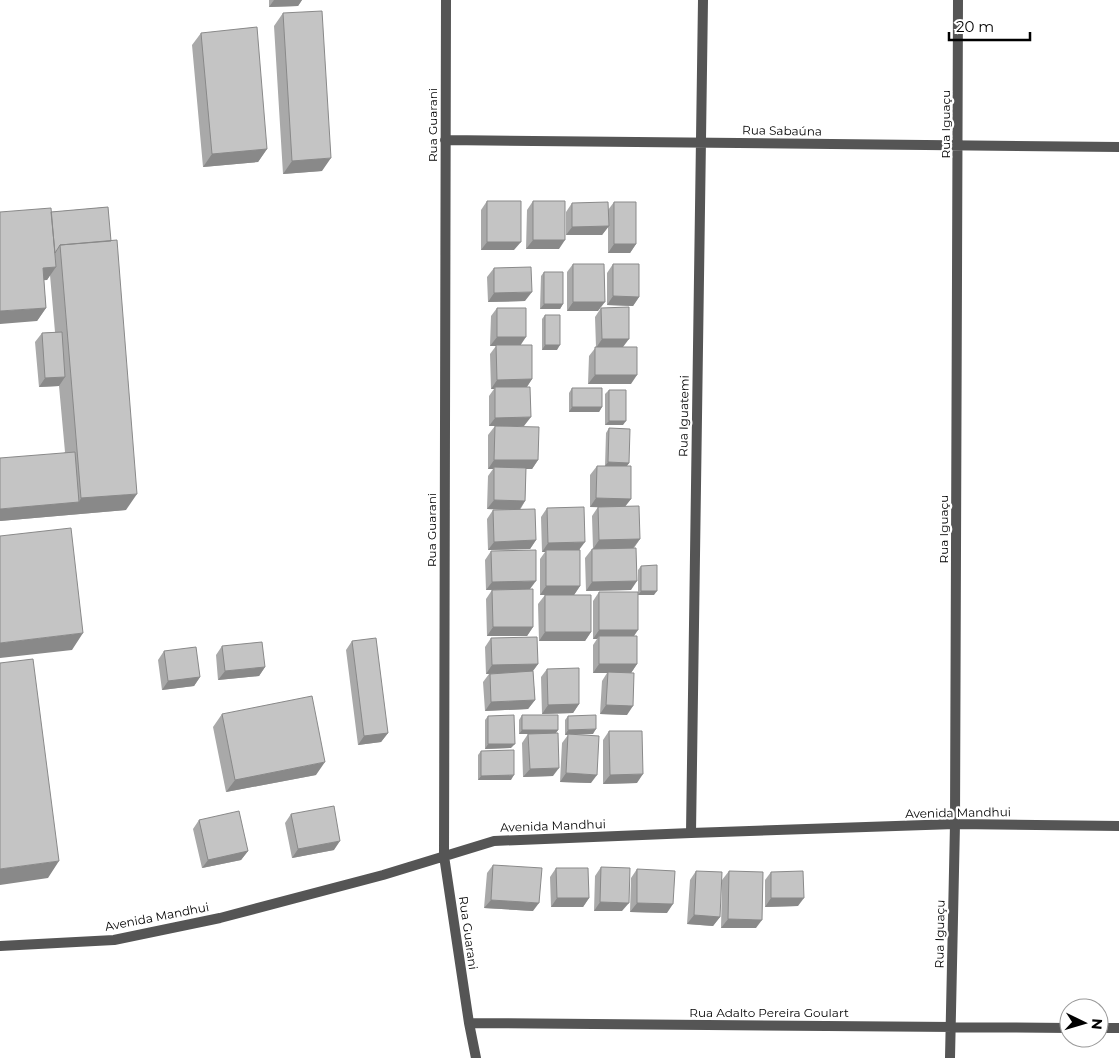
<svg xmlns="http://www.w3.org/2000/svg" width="1119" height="1058" font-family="Montserrat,sans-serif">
  <rect width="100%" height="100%" fill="#fff"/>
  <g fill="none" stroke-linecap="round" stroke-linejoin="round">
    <path stroke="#555" stroke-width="10" d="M446,0L444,856L469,1023L476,1058
      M445,140L1119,147
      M691,833L703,0
      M0,946L114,940L220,918L383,875L494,841L691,833L955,824L1119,826
      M469,1023L1069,1028
      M1099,1028H1119
      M950,1058L955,824L958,0"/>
  </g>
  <path fill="#a9a9a9" d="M269,0H302L298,6L269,7Z
    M283,13L322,171L283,174L274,26Z
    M201,33L267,149L258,162L203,167L192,45Z
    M487,201L514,250H481V210Z
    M533,201L559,249H526L527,210Z
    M614,202L636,244L630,253H608V227L602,235H566V212L572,203L608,210Z
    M108,207L126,510L0,521L65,452L59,386L39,387L35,342L42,333L55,332L50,275L47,280H44L46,308L37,321L51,212Z
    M573,264L598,311H567V272Z
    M613,264L639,297L633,306L607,305V273Z
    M494,268L525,301L488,302L487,277Z
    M544,272L563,304L560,309H540L541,276Z
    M497,308L521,345L532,379L527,387L524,426H497L538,460L532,469H526L525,501L520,510L536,540L530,549L488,550L487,519L493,510H511L487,509L488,476L493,469H488V435L495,426H489V396L494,389H491L490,354L496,346H490L491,316Z
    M601,308L623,347L631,384H588L589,356L596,347L595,317Z
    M545,315L557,350H542V319Z
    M572,388L602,407L599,412H569V393Z
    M609,390L623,425H605V394Z
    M609,428L629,463L627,466L631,499L625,506L640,539L634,548L631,590L586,591L585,558L592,549H593L592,516L598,507H590V475L597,466H605L606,433Z
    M547,508L580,550V586L574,595H540V559L545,552H542L541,517Z
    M491,551L530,589L533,627L527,636H487L486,599L492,590H486L485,560Z
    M641,566L654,595H638L634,636L637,664L631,673L627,715L600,714L602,681L607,673H593V645L597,639H593V601L599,592H638V570Z
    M545,595L591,632L585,641H539L538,604Z
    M491,638L538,664L533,671L535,700L528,709L485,711L483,682L489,674H486L485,647Z
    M352,641L388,733L381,742L358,745L346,650Z
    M222,646L265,667L259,676L218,680L216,655Z
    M164,651L200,677L194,686L162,690L158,660Z
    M547,669L579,704L573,713L542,714L541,677Z
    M222,714L316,775L226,792L213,727Z
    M522,715L558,730L556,733L553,776L523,777L522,743L528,734H519V720Z
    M488,716L511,748L485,749V720Z
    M568,716L593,734H572L591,783L560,782L562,743L568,735H565V720Z
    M609,731L637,783L603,784V740Z
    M481,751L511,780H478V755Z
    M291,814L334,850L292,858L285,823Z
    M199,820L248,851L241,860L202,868L193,829Z
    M493,865L533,911L484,908L487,873Z
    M601,867L622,911H594L595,876Z
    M556,868L589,898L583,907H551L550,877Z
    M637,869L667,913L630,912L631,878Z
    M696,871L720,917L713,926L687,924L690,880Z
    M729,871L756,928H721L722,880Z
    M771,872L798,906L765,907V880Z"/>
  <path fill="#898989" d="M274,0H302L298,6L269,7Z
    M267,149L258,162L203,167L212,154Z
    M331,158L322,171L283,174L292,161Z
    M609,226L602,235H566L572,227Z
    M533,240H565L559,249H526Z
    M487,242H521L514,250H481Z
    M614,244H636L630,253H608Z
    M56,267L47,280L34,281L43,268Z
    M532,292L525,301L488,302L494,293Z
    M613,296L639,297L633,306L607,305Z
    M573,302H605L598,311H567Z
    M544,304H563L560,309H540Z
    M46,308L37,321L0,324V311Z
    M497,337H526L520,346H490Z
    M602,339H629L623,347L596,348Z
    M545,345H560L557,350H542Z
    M595,375H637L631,384H588Z
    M65,377L59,386L39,387L45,378Z
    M532,379L526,388L495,387L494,389H491L497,380Z
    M572,407H602L599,412H569Z
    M531,417L524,426H489L495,418Z
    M609,421H626L623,425H605Z
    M494,460H538L532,469H494V467L493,469H488Z
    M608,462L629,463L626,467L605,466Z
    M137,494L126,510L0,521V509L79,502L81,498Z
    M596,498L631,499L624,508L590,507Z
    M494,500L525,501L519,510L487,509Z
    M640,539L633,548L593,549L599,540Z
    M536,540L530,549L488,550L494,542Z
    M585,542L579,550H546L545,552H542L548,543Z
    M536,581L530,589L486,590L492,582Z
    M637,581L631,590L586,591L592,582Z
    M546,586H580L574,595H540Z
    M641,591H657L654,595H638Z
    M493,627H533L527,636H487Z
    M599,630H638L632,639L599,636L597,639H593Z
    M545,632H591L585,641H539Z
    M83,633L72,650L0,658V643Z
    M538,664L532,672L486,674L492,665Z
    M599,664H637L631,673H593Z
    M265,667L259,676L218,680L225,671Z
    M200,677L194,686L162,690L168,681Z
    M535,700L528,709L485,711L491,702Z
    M579,704L573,713L542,714L548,705Z
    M606,705L633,706L627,715L600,714Z
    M596,729L593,734L565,735L568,730Z
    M522,730H558L555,734H519Z
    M388,733L381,742L358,745L364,736Z
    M488,744H515L511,748L485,749Z
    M325,762L316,775L226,792L235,780Z
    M559,768L553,776L523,777L530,769Z
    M566,773L597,775L591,783L560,782Z
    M643,774L637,783L603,784L610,775Z
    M514,775L511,780H478L481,776Z
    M340,841L334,850L292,858L298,849Z
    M248,851L241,860L202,868L208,860Z
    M59,861L48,878L0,885V869Z
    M557,898H589L583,907H551Z
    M771,898H804L798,906L765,907Z
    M491,900L539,903L533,911L484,908Z
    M600,902L629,903L622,911H594Z
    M637,903L673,904L667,913L630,912Z
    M694,915L720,917L713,926L687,924Z
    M728,919L762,920L756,928H721Z"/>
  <path fill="#c4c4c4" stroke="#898989" d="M322,11L331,158L292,161L283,13Z
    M257,27L267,149L212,154L201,33Z
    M487,201H521V242H487Z
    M533,201H565V240H533Z
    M608,202L609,226L572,227V203Z
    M614,202H636V244H614Z
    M108,207L111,241L60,245L55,253L51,212Z
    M51,208L56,267L43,268L46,308L0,311V212Z
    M117,240L137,494L81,498L60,245Z
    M573,264H604L605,302H573Z
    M613,264H639V297L613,296Z
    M531,267L532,292L494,293V268Z
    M544,272H563V304H544Z
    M629,307V339H602L601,308Z
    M497,308H526V337H497Z
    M545,315H560V345H545Z
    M62,332L65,377L45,378L42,333Z
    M496,345H532V379L497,380Z
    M595,347H637V375H595Z
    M495,387H530L531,417L495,418Z
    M572,388H602V407H572Z
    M609,390H626V421H609Z
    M495,426L539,427L538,460H494Z
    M609,428L630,429L629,463L608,462Z
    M75,452L79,502L0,509V458Z
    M597,466H631V499L596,498Z
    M494,467L526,468L525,501L494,500Z
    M639,506L640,539L599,540L598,507Z
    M584,507L585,542L548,543L547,508Z
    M535,509L536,540L494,542L493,510Z
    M71,528L83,633L0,643V536Z
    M636,548L637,581L592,582V549Z
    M536,550V581L492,582L491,551Z
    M546,550H580V586H546Z
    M657,565V591H641V566Z
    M533,589V627H493L492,590Z
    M599,592H638V630H599Z
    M545,595H591V632H545Z
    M599,636H637V664H599Z
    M537,637L538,664L492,665L491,638Z
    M376,638L388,733L364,736L352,641Z
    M262,642L265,667L225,671L222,646Z
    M196,647L200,677L168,681L164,651Z
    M33,659L59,861L0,869V663Z
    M579,668V704L548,705L547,669Z
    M533,671L535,700L491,702L490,674Z
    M608,672L634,673L633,706L606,705Z
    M312,696L325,762L235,780L222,714Z
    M514,715L515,744H488V716Z
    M522,715H558V730H522Z
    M596,715V729L568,730V716Z
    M609,731H642L643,774L610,775Z
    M558,733L559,768L530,769L528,734Z
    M568,734L599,736L597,775L566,773Z
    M514,750V775L481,776V751Z
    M334,806L340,841L298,849L291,814Z
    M239,811L248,851L208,860L199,820Z
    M493,865L542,868L539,903L491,900Z
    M601,867L630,868L629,903L600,902Z
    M556,868H588L589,898H557Z
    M637,869L675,871L673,904L637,903Z
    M696,871L722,872L720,917L694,915Z
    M729,871L763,872L762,920L728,919Z
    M803,871L804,898H771V872Z"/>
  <g text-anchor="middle" stroke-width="4.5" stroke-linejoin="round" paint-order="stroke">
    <g font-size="12" fill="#000" stroke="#fff">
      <text transform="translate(946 124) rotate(-90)" y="4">Rua Iguaçu</text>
      <text transform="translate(433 125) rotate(-90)" y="4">Rua Guarani</text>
      <text transform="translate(782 131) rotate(1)" y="4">Rua Sabaúna</text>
      <text transform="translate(684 416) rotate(-89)" y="4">Rua Iguatemi</text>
      <text transform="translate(944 529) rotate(-90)" y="4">Rua Iguaçu</text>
      <text transform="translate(432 530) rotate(-90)" y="4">Rua Guarani</text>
      <text transform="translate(958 813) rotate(-1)" y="4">Avenida Mandhui</text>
      <text transform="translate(553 826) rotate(-2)" y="4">Avenida Mandhui</text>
      <text transform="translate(157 917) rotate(-11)" y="4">Avenida Mandhui</text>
      <text transform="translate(468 933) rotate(82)" y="4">Rua Guarani</text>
      <text transform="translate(940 934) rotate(-89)" y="4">Rua Iguaçu</text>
      <text x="769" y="1017">Rua Adalto Pereira Goulart</text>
    </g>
  </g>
  <g transform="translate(1084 1023) rotate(95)"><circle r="24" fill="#ffffff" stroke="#999999"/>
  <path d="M0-4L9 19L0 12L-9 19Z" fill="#000000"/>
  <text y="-8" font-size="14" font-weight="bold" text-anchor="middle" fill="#000000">N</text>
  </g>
  <path d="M949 32v8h81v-8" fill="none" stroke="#000000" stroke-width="2.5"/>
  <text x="956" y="32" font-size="15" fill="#000000" stroke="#ffffff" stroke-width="4" paint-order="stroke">20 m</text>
</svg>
